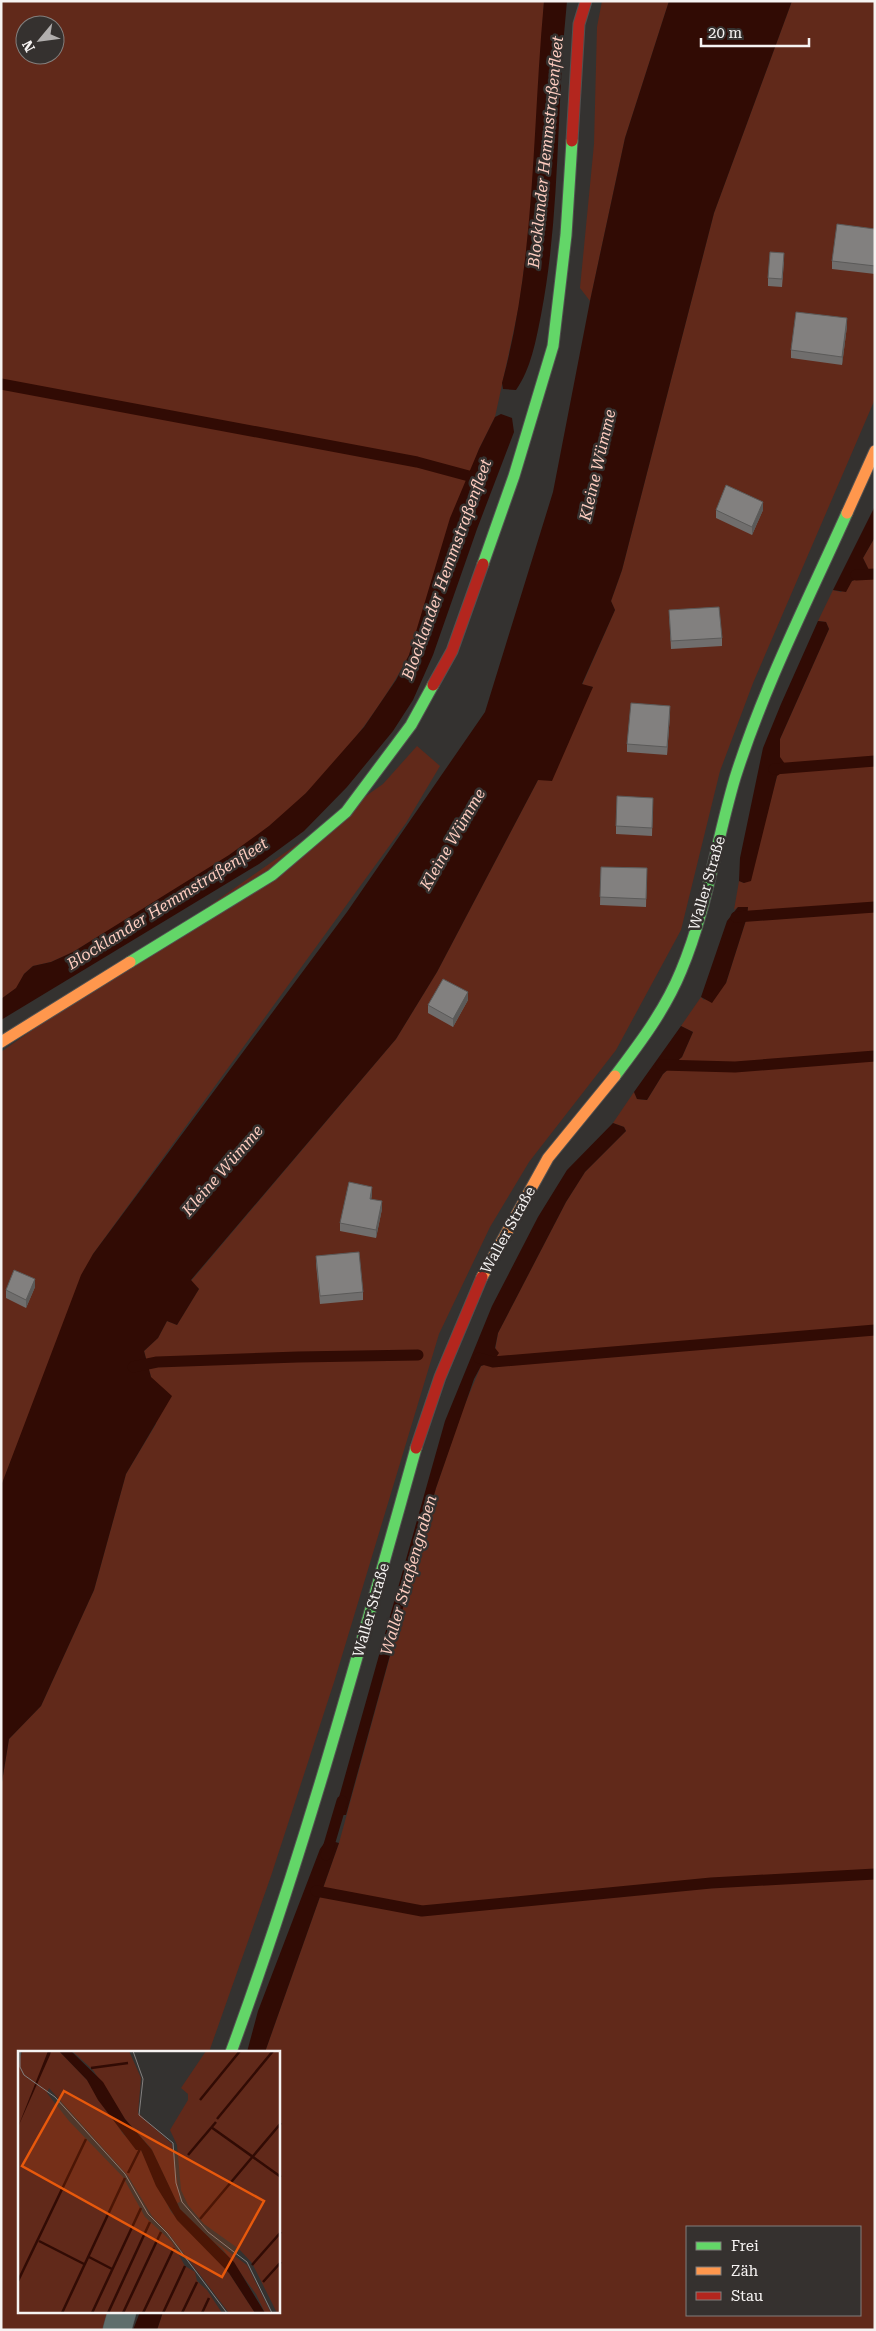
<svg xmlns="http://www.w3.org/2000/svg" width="876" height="2331" font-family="'Roboto Serif',serif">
  <rect width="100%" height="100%" fill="#343230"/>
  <path fill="#61291a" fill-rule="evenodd" d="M1,1H544L530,224L519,306L495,417L479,449L409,655C379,714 321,786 268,827C208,874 139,911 73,952L51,962L33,966L24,974L17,988L1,999ZM25,25H55V55H25Z
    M602,1H669L625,138L590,301L580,288L594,144L597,27Z
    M792,1H875V399L753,683L720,771L681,930L616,1050L529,1162L490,1227L439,1334L335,1679L271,1876L209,2052H19V2312H110L105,2330H1V1788L9,1739L41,1706L94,1590L126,1474L156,1424L151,1377L144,1351L158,1338L167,1321L177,1325L199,1289L191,1281L396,1039L437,972L538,780L593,687L582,685L615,610L611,601L622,570L714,213Z
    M875,537V2330H157L163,2312H279V2052H265L339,1843L436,1488L462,1411L481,1366L493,1362L498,1333L566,1202L585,1172L626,1131L624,1127L613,1123L634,1092L637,1099L647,1100L663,1074L682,1057L693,1032L681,1026L701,997L704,1000L726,983L747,917L748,907H738L734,910L739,881L744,883L767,814L777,776L780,739L829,629L826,622L818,621L833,590L841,592L852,581L870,574L863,558ZM687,2227H860V2315H687Z
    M417,746L440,766L406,823L93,1254L1,1486V1052L383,784Z"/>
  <path fill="#310b04" d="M544,1H567C556,106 561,211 541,315C536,340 531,369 516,390L503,389L502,383C536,258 532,129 544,1Z
    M669,1H792L714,213L622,570L611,601L615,610L582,684L593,687L552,781L538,780L437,972L396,1039L191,1280L199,1289L177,1325L167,1321L158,1338L144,1351L151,1377L172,1396L126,1474L94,1590L41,1706L9,1739L1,1788V1486L81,1275L93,1254L347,912L485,712L553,492L590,301L625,138Z
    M501,414L512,418L514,432L477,529L433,655L413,700L393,731L347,787L304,831L259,864L1,1020V999L16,988L24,974L33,966L51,962L73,952L229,855L269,826L306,793L364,727L396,680L409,655L450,518L479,449L495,417Z
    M875,506V537L863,558L871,574L852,581L846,592L833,590Z
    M818,621L826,622L829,629L780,739V757L788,768L777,776L751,881L744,883L739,881L740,858L763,748L781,704Z
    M738,907H748L747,917L726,983L712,1003L701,997L727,921Z
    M681,1026L693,1032L682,1057L663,1074L647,1100L637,1099L634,1092Z
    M613,1123L624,1127L626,1131L585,1172L566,1202L498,1333L495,1348L499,1353L493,1362L481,1366L474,1379L436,1488L346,1815H334L445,1421L492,1306L538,1217L567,1170Z
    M331,1841L339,1843L265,2052H247L258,2011L320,1849L325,1842Z
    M140,2312H163L157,2330H133Z"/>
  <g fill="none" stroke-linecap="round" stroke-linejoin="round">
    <path stroke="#310b04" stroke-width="11" d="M1,384L417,462L480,479
      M856,575L875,574
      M774,769L875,761
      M736,917L875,907
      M661,1065L735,1067L875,1056
      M479,1358L493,1362L875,1330
      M133,1367L157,1362L298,1357L418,1355
      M326,1855L342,1801
      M316,1891L422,1911L711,1883L875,1874"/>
    <defs>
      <path id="street" d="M117,2330L122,2312"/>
      <path id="fast" d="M483,564L514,476L553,346L566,235L572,141
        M130,962L272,875L346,812L411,725L433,685
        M615,1076C640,1043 665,1010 681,971C707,909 716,842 735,778C764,686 808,600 847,513
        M231,2052C304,1854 359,1651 416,1448"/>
      <path id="slow" d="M847,513L875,451
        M1,1042L130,962
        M482,1277L548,1158L615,1076"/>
      <path id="jam" d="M572,141L579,24L586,1
        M433,685L452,651L483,564
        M416,1448L440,1377L482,1277"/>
    </defs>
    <use href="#street" stroke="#525150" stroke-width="29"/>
    <use href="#fast" stroke="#525150" stroke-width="13"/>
    <use href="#slow" stroke="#525150" stroke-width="13"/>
    <use href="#jam" stroke="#525150" stroke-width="13"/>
    <use href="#street" stroke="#5f6e6c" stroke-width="28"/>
    <use href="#fast" stroke="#63d668" stroke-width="11"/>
    <use href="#slow" stroke="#ff974d" stroke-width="11"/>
    <use href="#jam" stroke="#b3261e" stroke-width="11"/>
  </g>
  <path fill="#706e6d" d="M875,229V274L832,269V261Z
    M784,261L782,287L768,286V278Z
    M847,326L842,365L791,358V350Z
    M716,510H763L752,535L716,518Z
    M669,610L722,638V646L671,649Z
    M670,714L667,755L627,752V744Z
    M653,798L652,836L616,834V826Z
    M601,867L647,868L646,907L600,905Z
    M468,1000L453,1027L428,1013V1005Z
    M372,1195L371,1199L382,1209L376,1238L340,1231V1223Z
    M316,1256L363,1292V1300L320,1304L316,1264Z
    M35,1287L26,1308L6,1298V1290Z"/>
  <path fill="#5b5a59" d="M847,318V326L842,365V357Z
    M763,502V510L752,535V527Z
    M670,706V714L667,755V747Z
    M468,992V1000L453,1027V1019Z
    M372,1187V1195L370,1207V1199Z
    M382,1201V1209L376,1238V1230Z
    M35,1279V1287L26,1308V1300Z"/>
  <path fill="#82807f" stroke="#5b5a59" d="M837,224L875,229V266L832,261Z
    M770,252L784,253L782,279L768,278Z
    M796,312L847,318L842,357L791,350Z
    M726,485L763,502L752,527L716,510Z
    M719,607L722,638L671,641L669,610Z
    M631,703L670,706L667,747L627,744Z
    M617,796L653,798L652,828L616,826Z
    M601,867L647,868L646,899L600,897Z
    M443,979L468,992L453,1019L428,1005Z
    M349,1182L372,1187L370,1199L382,1201L376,1230L340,1223Z
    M359,1252L363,1292L320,1296L316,1256Z
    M14,1270L35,1279L26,1300L6,1290Z"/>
  <g text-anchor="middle" stroke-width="5" stroke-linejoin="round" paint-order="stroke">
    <g font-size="15" fill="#f6f3f2" stroke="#35312f">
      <text transform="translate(707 883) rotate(-74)" y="5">Waller Straße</text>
      <text transform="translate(508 1230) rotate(-61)" y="5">Waller Straße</text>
      <text transform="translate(371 1610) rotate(-74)" y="5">Waller Straße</text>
    </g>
    <g font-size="16" font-style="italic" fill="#fdccbf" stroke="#35312f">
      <text transform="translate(545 152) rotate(-84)" y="6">Blocklander Hemmstraßenfleet</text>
      <text transform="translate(597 465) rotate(-77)" y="6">Kleine Wümme</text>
      <text transform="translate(446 569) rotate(-70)" y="6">Blocklander Hemmstraßenfleet</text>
      <text transform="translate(452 839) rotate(-60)" y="6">Kleine Wümme</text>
      <text transform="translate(167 903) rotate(-32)" y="6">Blocklander Hemmstraßenfleet</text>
      <text transform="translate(222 1170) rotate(-49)" y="6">Kleine Wümme</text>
      <text transform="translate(408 1575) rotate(-74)" y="6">Waller Straßengraben</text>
    </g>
  </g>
  <g transform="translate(18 2051)">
    <rect width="262" height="262" fill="#343230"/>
    <path d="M4,0H41L69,29L105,83L123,99L153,161L211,222L237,262H211L151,183L134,165L110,125L31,37L29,42L51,70L105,126L127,166L154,191L167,215L177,221L179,230L189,239L204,262H0V18ZM54,0H111L123,27L120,62L154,93L162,151L159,152L156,146L133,97L107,68L75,19ZM188,0H262V262H259L234,212L221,198L186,173L170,154L163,139L159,94L152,79L170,49V43L163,37ZM192,187L229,214L253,262H247L238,243L204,197Z" fill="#61291a"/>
    <path d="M30,0H33L32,4L0,76ZM41,0H53L85,31L107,68L134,99L162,158L216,211L247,262H237L211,222L159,169L138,135L123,99H118L80,49L69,29Z" fill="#310b04"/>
    <path fill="none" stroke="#310b04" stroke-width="2.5" d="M73,17L110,12M182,49L222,0M199,68L255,0M193,76L263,126M170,104L198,71M110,122L122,98M182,168L263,72M21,190L66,213M71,206L94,218M234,214L263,181M0,230L68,88M245,231L263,211M44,262L107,127M74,262L123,157M90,262L132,171M105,262L143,181M125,262L156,197M145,262L167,215M164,262L179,231M184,262L191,247"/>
    <path fill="none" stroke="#827f7e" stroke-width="1" d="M2,0V16L6,24L37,46L107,123L130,163L149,182L209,262M115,0L125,28L121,64L155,92L158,132L164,151L190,181L229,211L254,262"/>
    <path fill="#e8590c" fill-opacity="0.15" stroke="#e8590c" stroke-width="2.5" d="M46,40L246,150L204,226L4,115Z"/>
    <rect width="262" height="262" fill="none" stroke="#f6f3f2" stroke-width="2.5"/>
  </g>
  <rect width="876" height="2331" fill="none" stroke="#f6f3f2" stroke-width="5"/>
  <rect x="686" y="2226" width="175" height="90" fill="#35312f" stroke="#827f7d"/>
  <rect x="696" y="2242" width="25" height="8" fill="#63d668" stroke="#827f7d"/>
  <text x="731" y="2251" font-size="15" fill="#f6f3f2">Frei</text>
  <rect x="696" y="2267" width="25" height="8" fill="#ff974d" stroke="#827f7d"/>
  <text x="731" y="2276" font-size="15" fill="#f6f3f2">Zäh</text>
  <rect x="696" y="2292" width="25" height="8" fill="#b3261e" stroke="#827f7d"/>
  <text x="731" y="2301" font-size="15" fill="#f6f3f2">Stau</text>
  <g transform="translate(40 40) rotate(241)"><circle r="24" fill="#35312f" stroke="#827f7d"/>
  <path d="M0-4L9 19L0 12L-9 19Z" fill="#b2afae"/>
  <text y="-8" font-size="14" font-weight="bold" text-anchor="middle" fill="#f6f3f2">N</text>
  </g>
  <path d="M701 38v8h108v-8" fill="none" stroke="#f6f3f2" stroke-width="2.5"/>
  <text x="708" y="38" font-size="15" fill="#f6f3f2" stroke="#35312f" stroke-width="4" paint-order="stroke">20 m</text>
</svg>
